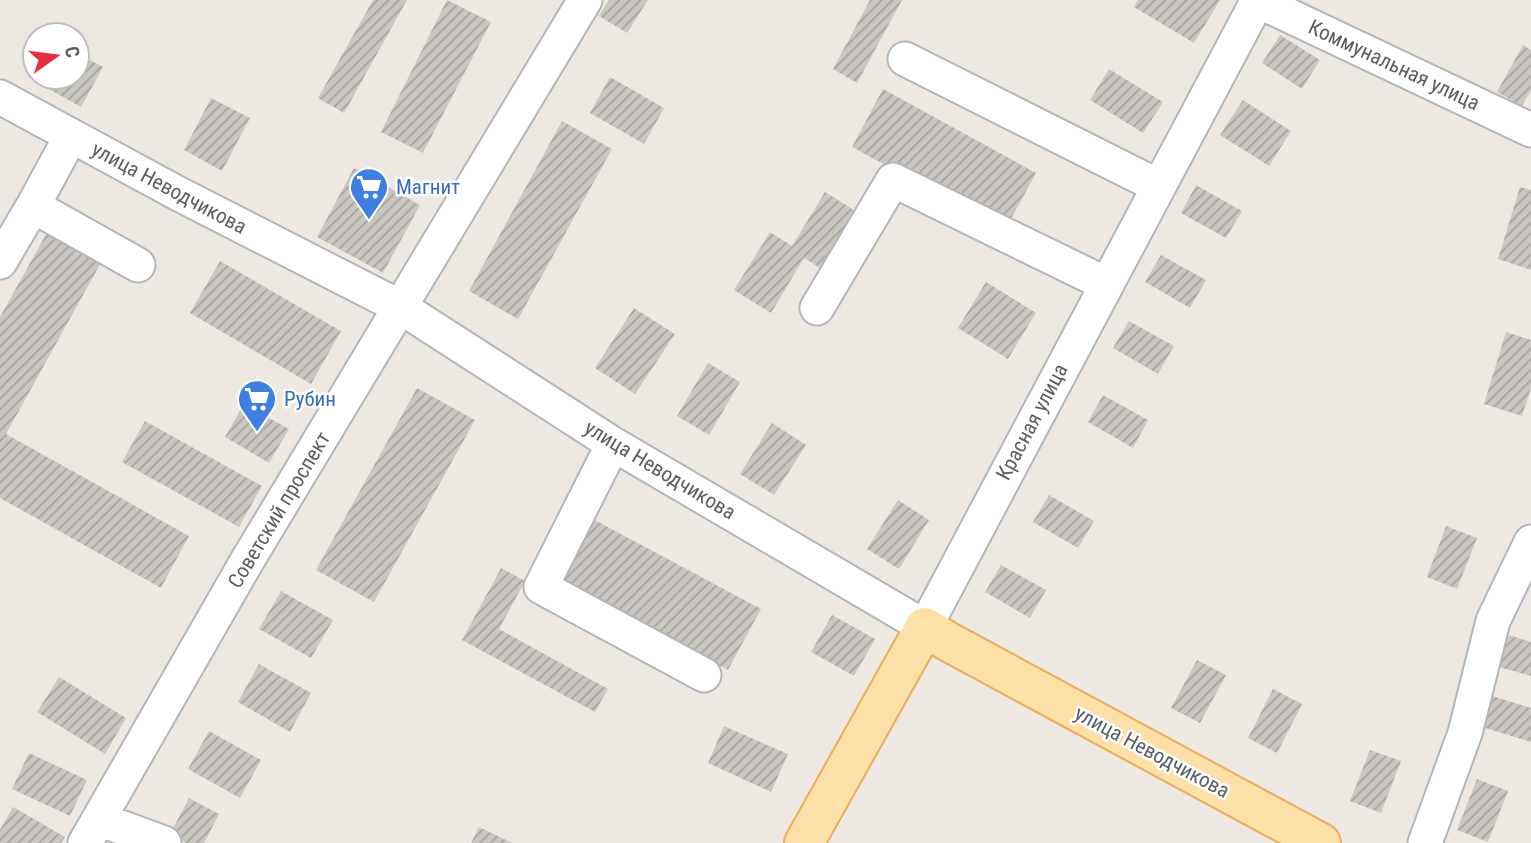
<svg xmlns="http://www.w3.org/2000/svg" width="1531" height="843" font-family="'Roboto Condensed',sans-serif">
  <defs>
    <pattern id="building-hatch" width="6" height="6" patternUnits="userSpaceOnUse" patternTransform="scale(1.75)"><rect width="6" height="6" fill="#cac6c1"/><path d="M-1 1l2-2M0 6l6-6M5 7l2-2" fill="none" stroke="#a7a4a0"/></pattern>
  </defs>
  <rect width="100%" height="100%" fill="#ede9e2"/>
  <path fill="url(#building-hatch)" d="M373,0H407L344,113L318,98Z
    M447,0L491,22L423,153L381,132Z
    M609,0H648L627,33L599,16Z
    M870,0H902L857,83L833,69Z
    M1138,0H1220L1194,43L1134,7Z
    M1280,35L1320,60L1302,89L1262,63Z
    M1523,45L1531,50V90L1522,106L1497,92Z
    M77,53L103,67L81,107L43,86L48,77H77Z
    M1109,69L1163,102L1143,133L1090,100Z
    M610,77L664,108L644,144L590,113Z
    M883,89L1036,173L1005,230L852,147Z
    M211,98L250,118L222,171L184,150Z
    M1243,100L1291,131L1269,166L1220,135Z
    M562,121L612,149L518,319L469,291Z
    M354,168L420,205L383,273L317,237Z
    M1196,185L1242,211L1226,238L1181,213Z
    M1520,187L1531,190V270L1498,259Z
    M825,192L857,212L822,269L804,258L771,313L734,290L770,232L792,246Z
    M49,229L103,259L6,434L189,536L161,588L0,498V317Z
    M1161,255L1206,280L1190,308L1145,282Z
    M220,261L341,331L311,384L190,313Z
    M986,282L1036,313L1008,359L958,328Z
    M634,308L675,334L635,394L595,368Z
    M1129,321L1174,346L1158,374L1113,348Z
    M1506,332L1531,340V388L1522,416L1484,404Z
    M708,363L740,382L709,435L677,416Z
    M417,388L475,420L374,602L316,570Z
    M1103,395L1148,420L1133,448L1088,422Z
    M244,404L289,429L269,463L225,437Z
    M145,421L262,486L239,527L122,462Z
    M772,423L806,445L774,495L740,474Z
    M1049,495L1094,521L1078,548L1033,522Z
    M898,500L929,520L899,569L867,549Z
    M593,519L761,609L728,670L561,580Z
    M1446,526L1477,538L1457,589L1427,577Z
    M1001,565L1046,590L1030,618L985,592Z
    M501,568L525,581L499,629L608,689L595,712L462,640Z
    M281,591L333,620L311,658L259,629Z
    M832,615L875,639L854,676L811,652Z
    M1509,635L1531,642V676L1499,667Z
    M1197,660L1226,675L1200,723L1171,708Z
    M259,664L311,693L290,732L238,702Z
    M59,677L126,718L105,754L37,712Z
    M1273,689L1302,704L1277,753L1248,738Z
    M1492,696L1531,708V742L1482,727Z
    M724,726L788,754L771,792L708,763Z
    M209,731L261,760L240,798L188,769Z
    M1370,750L1401,761L1381,813L1350,801Z
    M29,753L87,780L70,816L12,789Z
    M1477,779L1508,791L1488,842L1457,830Z
    M189,798L219,814L204,843H186L170,834Z
    M13,807L65,837L61,843H0V830Z
    M479,827L512,843H471Z"/>
  <g fill="none" stroke-linecap="round" stroke-linejoin="round">
    <defs>
      <path id="minor" d="M1256,0L1531,130
        M905,59L1158,186
        M0,97L177,193L402,308L613,444L925,627L1258,0
        M33,206L71,136
        M0,262L33,206L138,265
        M817,308L893,180L1106,284
        M613,444L541,587L704,675
        M99,819L164,843
        M85,843L247,561L585,0
        M1425,843L1465,733L1493,621L1531,542"/>
      <path id="major" d="M804,843L925,627L947,641L1321,843"/>
    </defs>
    <use href="#minor" stroke="#b3b6b9" stroke-width="37"/>
    <use href="#major" stroke="#eeab5a" stroke-width="42"/>
    <use href="#minor" stroke="#fff" stroke-width="33"/>
    <use href="#major" stroke="#fde0a7" stroke-width="38"/>
  </g>
  <defs>
    <symbol id="supermarket-pin" viewBox="-11 -11 22 30"><path d="M0 17L-7.5 6A9.5 9.5 0 1 1 7.5 6Z" fill="#3f7fe0" stroke="#fff"/><path d="M-6-5.5h2.5l.6 2H6L4.5 2H-2.5L-4.4-4H-6ZM-1.5 3.2a1.3 1.3 0 1 0 .1 0ZM3 3.2a1.3 1.3 0 1 0 .1 0Z" fill="#fff"/></symbol>
  </defs>
  <g fill-rule="evenodd">
    <use href="#supermarket-pin" x="347" y="165" width="44" height="60"/>
    <use href="#supermarket-pin" x="235" y="377" width="44" height="60"/>
  </g>
  <g text-anchor="middle" stroke-width="5" stroke-linejoin="round" paint-order="stroke">
    <g font-size="21" fill="#5a5f63" stroke="#fff">
      <text transform="translate(1394 65) rotate(25)" y="7">Коммунальная улица</text>
      <text transform="translate(169 188) rotate(28)" y="7">улица Неводчикова</text>
      <text transform="translate(1032 422) rotate(-62)" y="7">Красная улица</text>
      <text transform="translate(660 470) rotate(31)" y="7">улица Неводчикова</text>
      <text transform="translate(279 510) rotate(-59)" y="7">Советский проспект</text>
      <text transform="translate(1152 752) rotate(28)" y="7">улица Неводчикова</text>
    </g>
    <g font-size="21" fill="#366cbe" stroke="#fff" text-anchor="start">
      <text x="396" y="194">Магнит</text>
      <text x="284" y="406">Рубин</text>
    </g>
  </g>
  <g transform="translate(56 56) rotate(76)"><circle r="33" fill="#ffffff" stroke="#bdbfc1" stroke-width="2"/>
  <path d="M0-5L12 26L0 18L-12 26Z" fill="#e53042"/>
  <text y="-10" font-size="19" font-weight="bold" text-anchor="middle" fill="#5a5f63">С</text>
  </g>
</svg>
